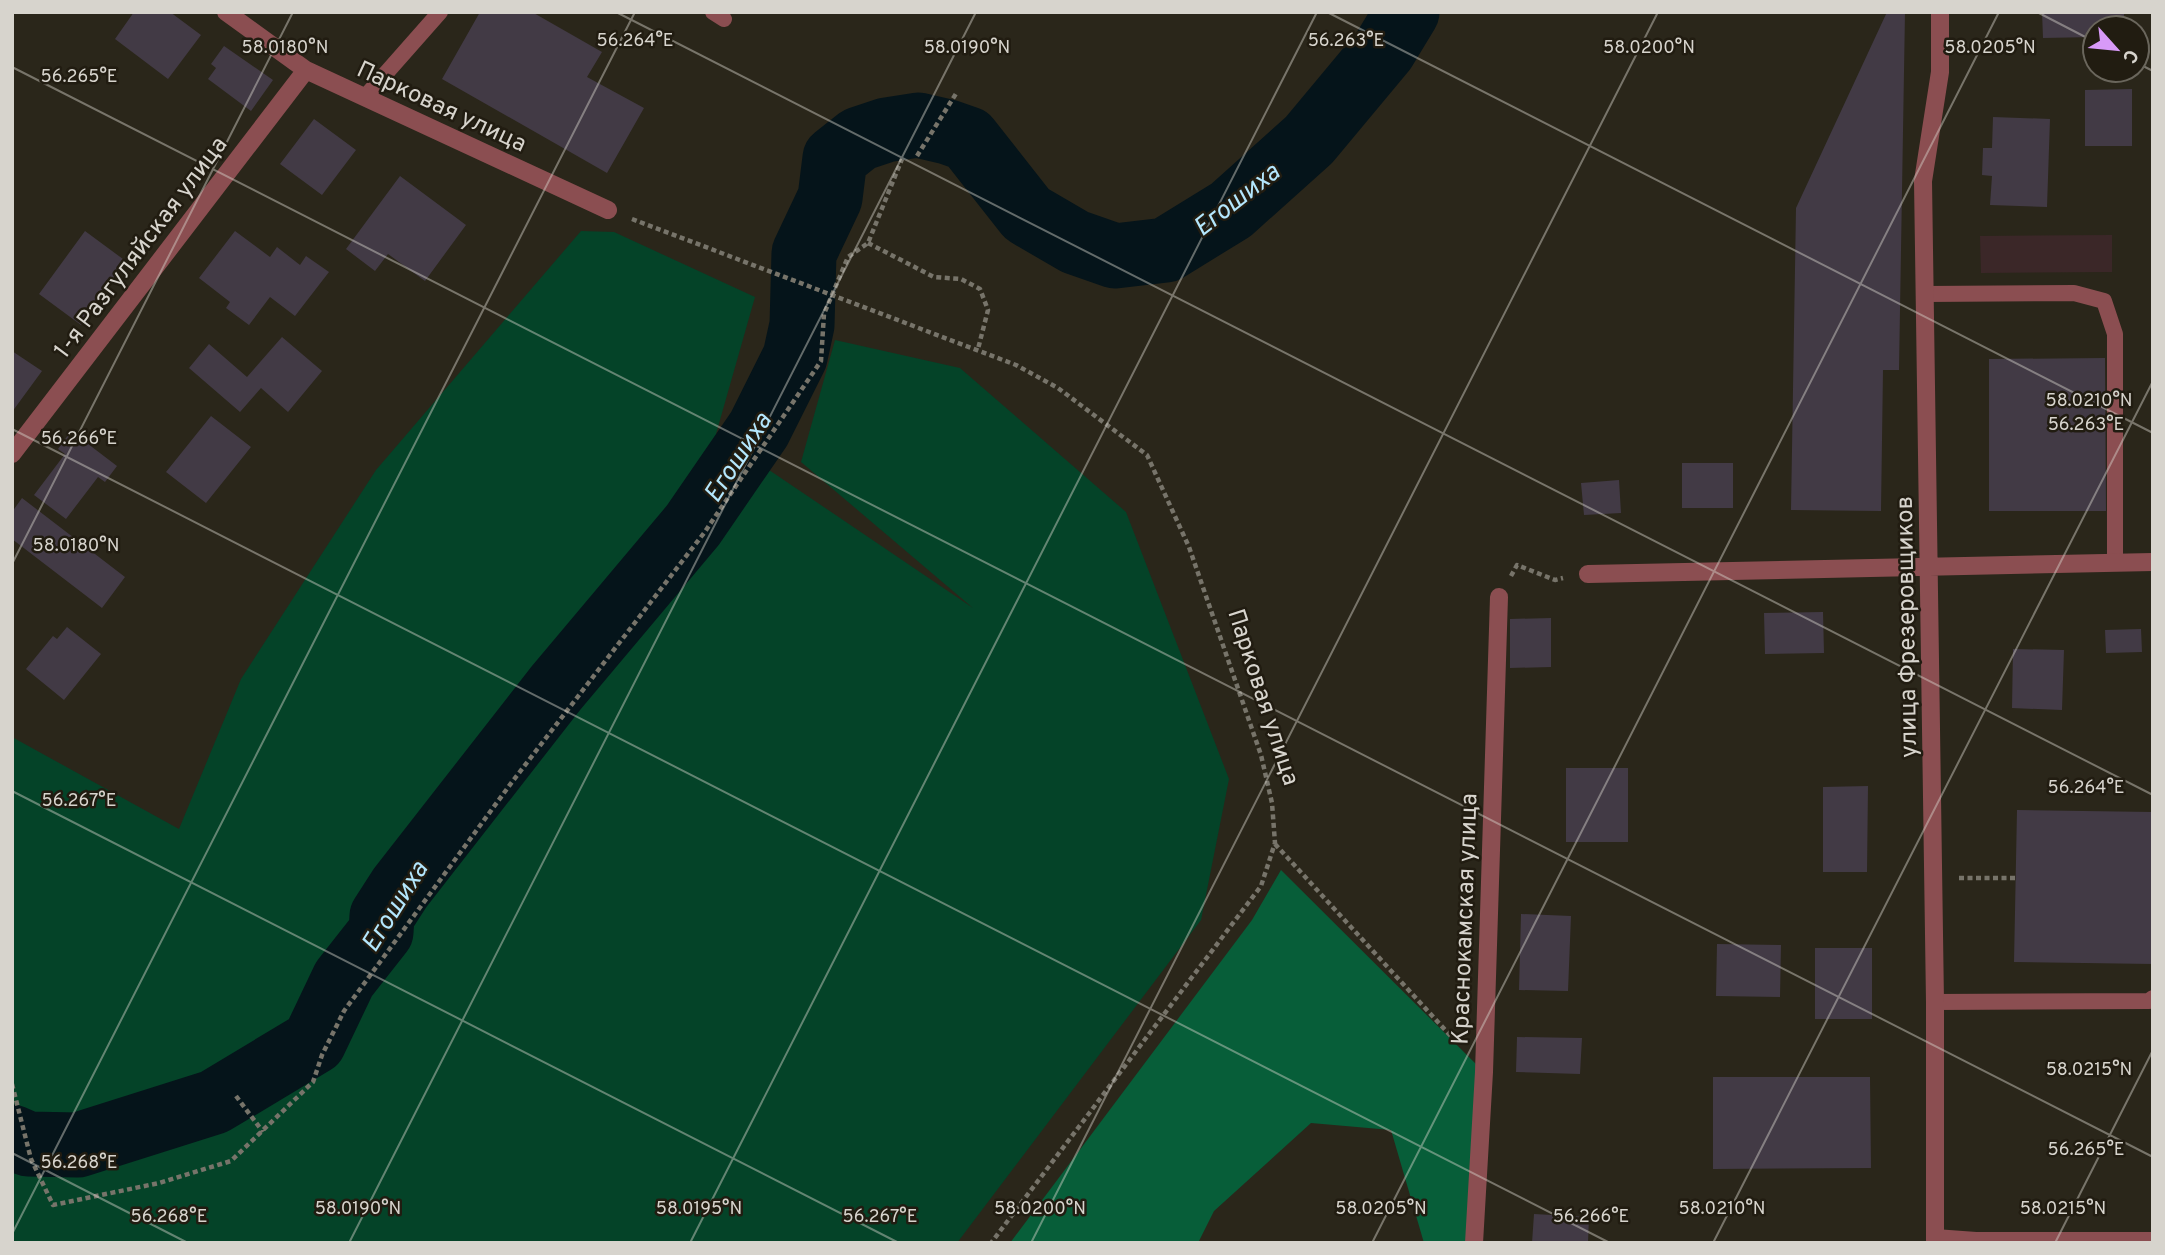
<svg xmlns="http://www.w3.org/2000/svg" width="2165" height="1255" font-family="Overpass,sans-serif">
  <rect width="100%" height="100%" fill="#2a261a"/>
  <path fill="#3b2728" d="M2112,235V272L1981,273L1980,236Z"/>
  <path fill="#044328" d="M581,231L614,232L755,297L716,434L973,608L801,462L835,340L960,368L1126,512L1229,779L1201,920L957,1243H12V737L179,829L241,679L376,470Z"/>
  <path fill="#075e39" d="M1281,870L1484,1072L1474,1243H1424L1391,1130L1311,1123L1214,1211L1198,1243H1010L1252,920Z"/>
  <g fill="none" stroke-linecap="round" stroke-linejoin="round">
    <path stroke="#05141a" stroke-width="65" d="M12,1137L28,1144L78,1145L214,1102L314,1042L344,979L381,932L382,916L400,888L556,688L693,525L759,429L795,357L802,325L804,253L830,198L835,158L859,139L886,130L918,125L948,132L968,139L1027,214L1075,242L1115,256L1166,250L1231,210L1309,140L1384,50L1407,12"/>
  </g>
  <path fill="#423a45" d="M134,12H170L201,35L168,79L115,39Z
    M480,12H532L602,52L587,77L644,108L607,173L442,79Z
    M1887,12H1905L1899,370H1883L1881,511L1791,510L1796,208Z
    M2042,12H2124V28H2095V37L2043,38Z
    M224,46L273,80L251,111L208,79L216,68L211,64Z
    M2132,89V146H2085V90Z
    M1993,117L2050,119L2047,207L1990,205L1992,176L1982,175L1983,148H1992Z
    M314,119L356,150L322,195L280,164Z
    M400,176L466,225L425,281L388,254L375,271L346,249Z
    M85,231L127,262L81,325L39,294Z
    M235,231L270,257L277,247L300,265L306,256L329,272L295,316L270,297L249,325L226,308L230,302L199,278Z
    M282,337L322,371L288,412L261,388L240,412L189,368L209,344L247,377Z
    M12,351L42,371L12,412Z
    M2105,358L2106,511H1989V359Z
    M211,416L251,447L206,503L166,472Z
    M71,431L117,466L105,482L98,477L66,519L34,495L65,454L58,449Z
    M1682,463H1733V508H1682Z
    M1619,480L1621,513L1584,515L1581,483Z
    M22,498L125,577L102,608L12,539V512Z
    M1823,612L1824,653L1765,654L1764,613Z
    M1551,618V667L1510,668V619Z
    M67,627L101,654L64,700L26,669L53,636L57,639Z
    M2141,629L2142,652L2106,653L2105,630Z
    M2013,649L2064,650L2062,710L2012,708Z
    M1566,768H1628V842H1566Z
    M1868,786L1867,872H1823V787Z
    M2017,810L2153,812V964L2014,962Z
    M1521,914L1571,916L1568,991L1519,990Z
    M1717,944L1781,945L1780,997L1716,996Z
    M1815,948H1872V1019H1815Z
    M1517,1037L1582,1038L1580,1074L1516,1072Z
    M1713,1077H1870L1871,1168L1713,1169Z
    M1534,1214L1589,1217L1588,1243H1532Z"/>
  <g fill="none" stroke-linecap="round" stroke-linejoin="round">
    <path stroke="#77746a" stroke-width="4.5" stroke-dasharray="5 3.5" stroke-linecap="butt" d="M917,156L957,92
      M632,219L1016,365L1058,388L1147,455L1189,547L1261,755L1272,803L1275,843L1261,886L991,1243
      M868,243L934,277L961,279L980,289L988,310L978,349
      M1511,576L1517,565L1555,580L1563,578
      M1275,844L1458,1044
      M1959,878H2016
      M12,1084L31,1159L53,1205L159,1183L231,1161L313,1082L322,1055L344,1011L512,782L704,533L821,361L824,314L848,257L868,243L902,159
      M236,1096L263,1132"/>
    <path stroke="#8b4e51" stroke-width="16" d="M713,12L724,19
      M365,97L440,12
      M1926,294L2074,293L2104,301L2115,334V561
      M1935,1002L2149,1001L2153,998
      M1935,1237L1976,1240H2153"/>
    <path stroke="#8b4e51" stroke-width="18" d="M226,12L306,70L608,210
      M12,454L306,70
      M1588,574L2153,562
      M1474,1243L1484,1072L1499,597
      M1935,1243V1002L1923,181L1940,72V12"/>
  </g>
  <path fill="none" stroke="#d7d4cd" stroke-width="2" stroke-opacity="0.45" d="M616,12L2153,795M1327,12L2153,433M2037,12L2095,42M2137,63L2153,71M12,67L2153,1157M12,429L1610,1243M12,564L293,12M12,791L899,1243M12,1153L188,1243M12,1234L635,12M349,1243L976,12M690,1243L1317,12M1031,1243L1658,12M1372,1243L1999,12M1713,1243L2153,381M2055,1243L2153,1050"/>
  <g text-anchor="middle" stroke-width="5" stroke-linejoin="round" paint-order="stroke">
    <g font-size="24" fill="#d7d4cd" stroke="#211c11">
      <text transform="translate(442 106) rotate(25)" y="8">Парковая улица</text>
      <text transform="translate(140 247) rotate(-53)" y="8">1-я Разгуляйская улица</text>
      <text transform="translate(1906 627) rotate(-91)" y="8">улица Фрезеровщиков</text>
      <text transform="translate(1264 697) rotate(72)" y="8">Парковая улица</text>
      <text transform="translate(1464 919) rotate(-88)" y="8">Краснокамская улица</text>
    </g>
    <g font-size="26" font-style="italic" fill="#b4e7fd" stroke="#211c11">
      <text transform="translate(1236 199) rotate(-38)" y="9">Егошиха</text>
      <text transform="translate(737 457) rotate(-57)" y="9">Егошиха</text>
      <text transform="translate(394 906) rotate(-58)" y="9">Егошиха</text>
    </g>
  </g>
  <g font-size="18" text-anchor="middle" fill="#d7d4cd" stroke="#211c11" stroke-width="5" stroke-linejoin="round" paint-order="stroke">
    <text x="635" y="46">56.264°E</text>
    <text x="1346" y="46">56.263°E</text>
    <text x="285" y="53">58.0180°N</text>
    <text x="967" y="53">58.0190°N</text>
    <text x="1649" y="53">58.0200°N</text>
    <text x="1990" y="53">58.0205°N</text>
    <text x="79" y="82">56.265°E</text>
    <text x="2089" y="406">58.0210°N</text>
    <text x="2086" y="430">56.263°E</text>
    <text x="79" y="444">56.266°E</text>
    <text x="76" y="551">58.0180°N</text>
    <text x="2086" y="793">56.264°E</text>
    <text x="79" y="806">56.267°E</text>
    <text x="2089" y="1075">58.0215°N</text>
    <text x="2086" y="1155">56.265°E</text>
    <text x="79" y="1168">56.268°E</text>
    <text x="358" y="1214">58.0190°N</text>
    <text x="699" y="1214">58.0195°N</text>
    <text x="1040" y="1214">58.0200°N</text>
    <text x="1381" y="1214">58.0205°N</text>
    <text x="1722" y="1214">58.0210°N</text>
    <text x="2063" y="1214">58.0215°N</text>
    <text x="169" y="1222">56.268°E</text>
    <text x="880" y="1222">56.267°E</text>
    <text x="1591" y="1222">56.266°E</text>
  </g>
  <rect width="2165" height="1255" fill="none" stroke="#d7d4cd" stroke-width="28"/>
  <g transform="translate(2116 49) rotate(117)"><circle r="33" fill="#211c11" stroke="#6a665c" stroke-width="2"/>
  <path d="M0-5L12 26L0 18L-12 26Z" fill="#d89af8"/>
  <text y="-10" font-size="19" font-weight="bold" text-anchor="middle" fill="#d7d4cd">С</text>
  </g>
</svg>
